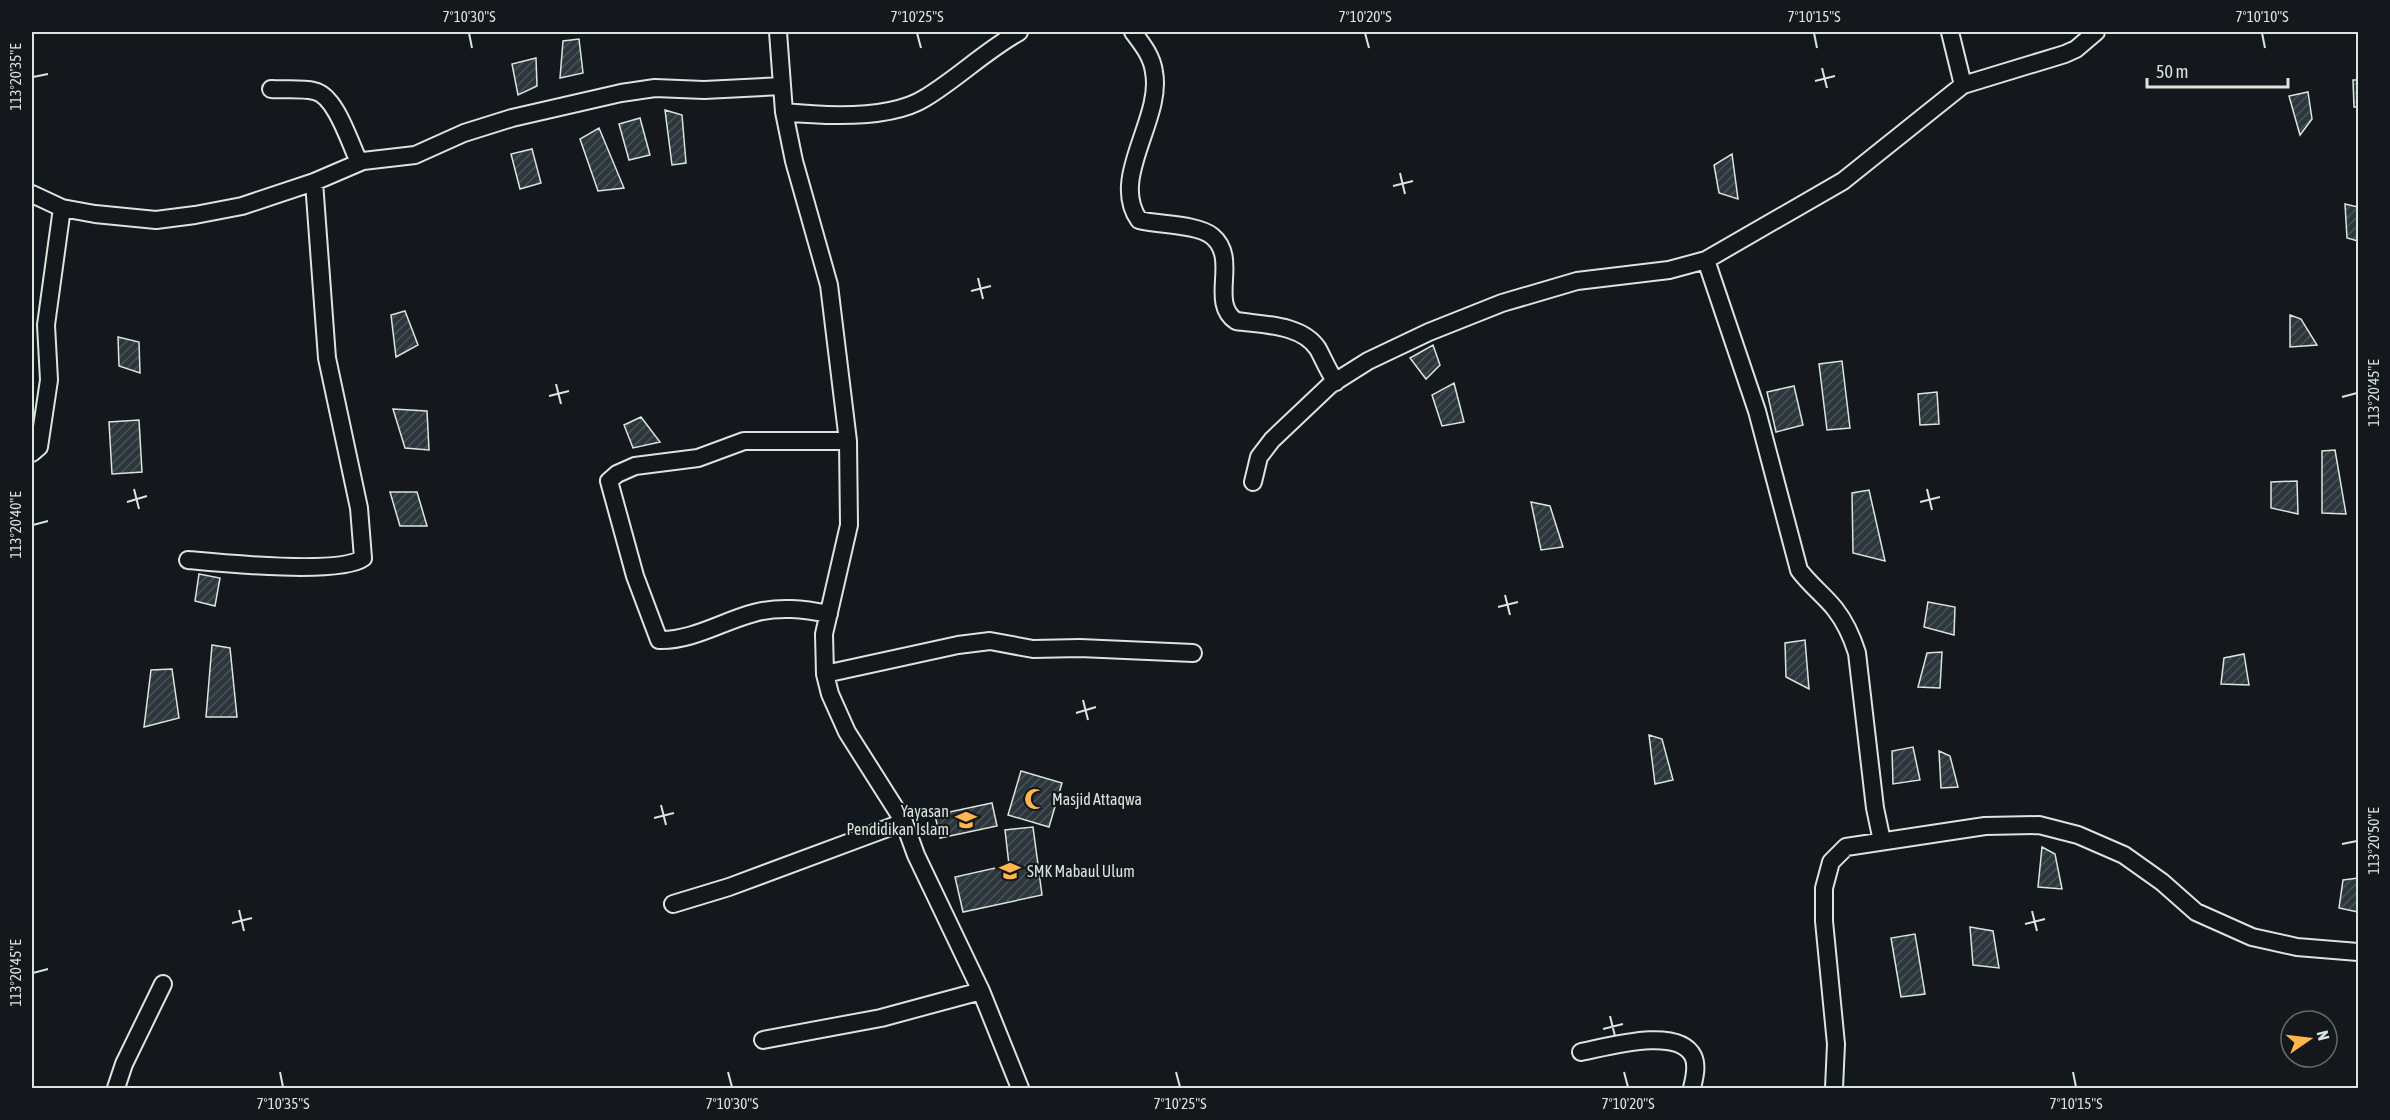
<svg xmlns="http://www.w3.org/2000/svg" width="2390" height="1120" font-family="'Asap Condensed',sans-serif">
  <defs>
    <pattern id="building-hatch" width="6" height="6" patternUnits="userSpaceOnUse" patternTransform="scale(1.5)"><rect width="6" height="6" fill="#2c363c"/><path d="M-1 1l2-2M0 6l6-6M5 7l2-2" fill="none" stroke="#4a5358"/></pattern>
  </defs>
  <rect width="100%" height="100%" fill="#14181c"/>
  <path fill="url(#building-hatch)" stroke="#d8e6dc" stroke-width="1.5" d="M579,39L583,73L560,78L563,41Z
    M536,58L537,86L518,95L512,64Z
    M2353,80H2358V107H2354Z
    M2308,92L2312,119L2300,135L2289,96Z
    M665,110L682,115L686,163L672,165Z
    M640,118L650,155L629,160L619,124Z
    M599,128L624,188L598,191L580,139Z
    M532,149L541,183L520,189L511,154Z
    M1732,154L1738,199L1719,193L1714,165Z
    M2345,204L2358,207V241L2347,238Z
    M405,311L418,345L396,357L391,315Z
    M2290,315L2301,319L2317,345L2290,347Z
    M118,337L139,342L140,373L119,366Z
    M1433,345L1440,365L1426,379L1410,358Z
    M1842,361L1850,428L1827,430L1819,364Z
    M1454,383L1464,422L1442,426L1432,395Z
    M1794,386L1803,425L1776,432L1767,392Z
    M1937,392L1939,424L1920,425L1918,394Z
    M393,409L427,411L429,450L405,448Z
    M641,417L660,442L633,448L624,425Z
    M139,420L142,472L112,474L109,422Z
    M2335,450L2346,514L2322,513V451Z
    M2297,481L2298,514L2271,508V482Z
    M1869,490L1885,561L1853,553L1852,493Z
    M390,492H417L427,526H400Z
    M1531,502L1550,506L1563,547L1541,550Z
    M199,574L220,578L215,606L195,601Z
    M1928,602L1955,607L1954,635L1924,627Z
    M1805,640L1809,689L1786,677L1785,643Z
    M212,645L230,648L237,717H206Z
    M1942,652L1940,688L1918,687L1927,653Z
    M2244,654L2249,685L2221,684L2224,658Z
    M172,669L179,718L144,727L151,670Z
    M1649,735L1662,739L1673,780L1655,784Z
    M1913,747L1920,780L1893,784L1892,751Z
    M1939,751L1950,756L1958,787L1941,788Z
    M1021,771L1062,783L1049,827L1008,815Z
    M992,803L997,826L940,838L935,815Z
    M1033,827L1042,895L963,912L955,877L1009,865L1005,830Z
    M2042,847L2055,854L2062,889L2038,887Z
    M2358,878V912L2339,908L2343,880Z
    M1970,927L1993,931L1999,968L1973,965Z
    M1915,934L1925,994L1901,997L1891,938Z"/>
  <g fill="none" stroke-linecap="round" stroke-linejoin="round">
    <defs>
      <path id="street" d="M778,32L784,112L794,161L829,285L848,441L849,525L824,634L825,674L830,694L847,732L904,822L916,855L981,991L1020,1088
        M1133,32C1142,44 1152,56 1154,72C1163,119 1109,178 1139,220C1159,225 1197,224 1212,236C1240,259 1208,302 1236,321C1263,325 1302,324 1318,349C1324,360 1328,371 1336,382
        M1950,32L1963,85
        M271,89C285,90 301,88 314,91C336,95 350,144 359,162
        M784,112C823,116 890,120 925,98C958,78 985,51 1019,32
        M32,194L62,208L95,214L156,220L195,215L242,206L314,182L363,161L415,155L464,133L512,118L621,93L655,88L704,90L782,86
        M1706,260L1757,411L1799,570C1810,585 1825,596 1835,609C1846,623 1852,637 1857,653L1875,808L1882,841
        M32,453L39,447L49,380L46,325L62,208
        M1253,482L1259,457L1272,440L1330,385L1368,361L1429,332L1502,303L1577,281L1669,270L1706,260L1843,181L1963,85L2065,54L2076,49L2096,32
        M188,560C220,563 340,575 363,558L359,508L327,358L314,182
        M829,614C804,609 779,606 754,613C723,621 692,641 659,640L635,576L609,481L617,474L635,466L698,458L744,441H848
        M825,674L958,645L990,641L1033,649L1080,648L1193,653
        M673,904L729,887L904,822
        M763,1040L881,1018L981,991
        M1581,1052C1607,1047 1678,1026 1693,1056C1698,1066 1694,1079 1692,1088
        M116,1088L124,1064L163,984
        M1834,1088L1836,1044L1824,921V888L1831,862L1846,847L1985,826L2039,825L2078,835L2124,855L2162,882L2196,912L2252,937L2297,947L2358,952"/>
    </defs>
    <use href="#street" stroke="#d8e6dc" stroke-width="20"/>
    <use href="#street" stroke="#14181c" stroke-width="16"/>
  </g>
  <path fill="none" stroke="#d8e6dc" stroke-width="2" d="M469,33L472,48M917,33L921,48M1365,33L1369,48M1814,33L1817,48M2262,33L2265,48M1822,68L1827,88M33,77L48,74M1815,81L1835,76M1400,173L1405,194M1393,186L1413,181M978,278L983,299M971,291L991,286M556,384L561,404M549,396L569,391M2342,397L2357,393M134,489L139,509M1927,489L1932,510M127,502L147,496M1920,502L1940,497M33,525L48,521M1505,595L1510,615M1498,607L1518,602M1083,700L1088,720M1076,713L1096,707M661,805L666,825M654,818L674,813M2342,844L2357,841M239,910L244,931M2032,911L2037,931M232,923L252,918M2025,924L2045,919M33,973L48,969M1610,1016L1615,1036M1603,1029L1623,1024M280,1072L283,1087M728,1072L732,1087M1176,1072L1180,1087M1624,1072L1628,1087M2073,1072L2076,1087"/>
  <defs>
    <symbol id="mosque-bare" viewBox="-9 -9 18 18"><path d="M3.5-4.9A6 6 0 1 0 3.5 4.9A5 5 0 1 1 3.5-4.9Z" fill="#ffb74d" stroke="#14181c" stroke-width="2.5" paint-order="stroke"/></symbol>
    <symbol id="school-bare" viewBox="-9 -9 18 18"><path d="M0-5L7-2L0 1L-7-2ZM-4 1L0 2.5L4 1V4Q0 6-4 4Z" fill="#ffb74d" stroke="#14181c" stroke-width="2.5" paint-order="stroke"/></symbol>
  </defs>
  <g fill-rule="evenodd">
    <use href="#mosque-bare" x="1020" y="784" width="30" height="30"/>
    <use href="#school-bare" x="951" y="805" width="30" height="30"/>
    <use href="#school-bare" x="995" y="856" width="30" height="30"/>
  </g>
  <g text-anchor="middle" stroke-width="4.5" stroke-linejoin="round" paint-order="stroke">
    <g font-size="16" fill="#d8e6dc" stroke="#14181c" text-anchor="start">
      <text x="1052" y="805">Masjid Attaqwa</text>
      <text x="949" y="817" text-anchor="end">Yayasan<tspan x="949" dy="18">Pendidikan Islam</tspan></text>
      <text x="1027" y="877">SMK Mabaul Ulum</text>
    </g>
  </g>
  <rect width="2390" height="1120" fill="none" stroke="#14181c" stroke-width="66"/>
  <g transform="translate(2309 1039) rotate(76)"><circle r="28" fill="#14181c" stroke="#626a69" stroke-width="1.5"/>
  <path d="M0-4.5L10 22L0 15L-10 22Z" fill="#ffb74d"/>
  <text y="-9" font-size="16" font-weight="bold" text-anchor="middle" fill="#d8e6dc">N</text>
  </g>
  <path d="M2147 78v9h141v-9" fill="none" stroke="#d8e6dc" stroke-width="3"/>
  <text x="2156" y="78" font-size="18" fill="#d8e6dc" stroke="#14181c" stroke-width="4.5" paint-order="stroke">50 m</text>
  <rect x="33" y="33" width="2324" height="1054" fill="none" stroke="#d8e6dc" stroke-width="2"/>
  <g font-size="15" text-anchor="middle" fill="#d8e6dc">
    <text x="469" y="22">7°10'30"S</text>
    <text x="917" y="22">7°10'25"S</text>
    <text x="1365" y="22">7°10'20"S</text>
    <text x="1814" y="22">7°10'15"S</text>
    <text x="2262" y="22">7°10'10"S</text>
    <text transform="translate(16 77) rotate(-90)" y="5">113°20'35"E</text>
    <text transform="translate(2374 393) rotate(-90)" y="5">113°20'45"E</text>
    <text transform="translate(16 525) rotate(-90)" y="5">113°20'40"E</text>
    <text transform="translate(2374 841) rotate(-90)" y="5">113°20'50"E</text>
    <text transform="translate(16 973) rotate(-90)" y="5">113°20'45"E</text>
    <text x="283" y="1109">7°10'35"S</text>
    <text x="732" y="1109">7°10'30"S</text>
    <text x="1180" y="1109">7°10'25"S</text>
    <text x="1628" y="1109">7°10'20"S</text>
    <text x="2076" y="1109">7°10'15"S</text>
  </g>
</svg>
